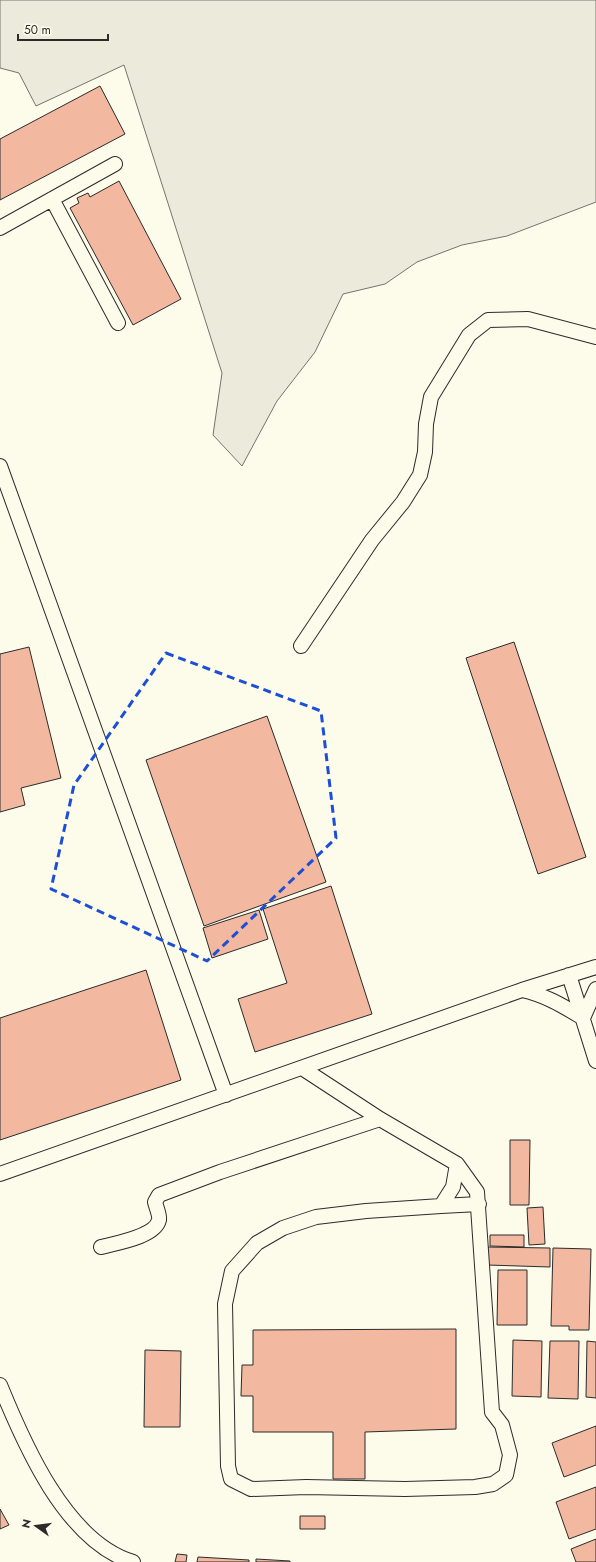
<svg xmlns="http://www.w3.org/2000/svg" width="596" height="1562" font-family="Jost,sans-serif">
  <rect width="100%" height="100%" fill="#fdfbea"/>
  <path fill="#ecebdb" stroke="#74746e" d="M0,0H596V202L507,236L462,245L417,262L385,284L343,294L315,352L277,401L242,466L213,435L222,373L124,65L36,106L19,73L0,68Z"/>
  <path fill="#f2b8a0" stroke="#2b2b2b" d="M100,86L125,134L0,200V139Z
    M119,181L181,299L133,325L70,208L79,203L77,198L88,193L90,197Z
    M514,642L586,857L538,874L466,658Z
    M29,647L61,778L21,788L25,805L0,812V654Z
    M267,716L326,882L204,926L146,760Z
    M331,886L372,1014L255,1052L238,999L287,983L263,909Z
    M259,910L268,939L212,958L203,928Z
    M146,970L181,1080L0,1140V1018Z
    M510,1140H530L529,1205H510Z
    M543,1207L545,1244L529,1245L527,1208Z
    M490,1235H524V1247L490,1246Z
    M487,1247L550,1248V1267L487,1265Z
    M553,1248L591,1249L589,1330H569V1326H551Z
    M498,1270H527V1325H497Z
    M456,1329V1429L365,1432V1479H333V1432H253V1396H241L242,1365H253V1330Z
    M513,1340L542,1341L541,1397L512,1396Z
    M550,1341H579L578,1399L548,1398Z
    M587,1341L596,1342V1398L586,1397Z
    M145,1350L181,1351L180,1427H144Z
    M596,1426V1465L564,1477L552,1443Z
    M596,1487V1529L569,1539L556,1502Z
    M0,1509L9,1525L0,1529Z
    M300,1516H325V1529H300Z
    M596,1539V1562H576L571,1549Z
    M177,1554L187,1555L186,1562H175Z
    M198,1557L249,1560V1562H197Z
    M256,1559L290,1561V1562H256Z"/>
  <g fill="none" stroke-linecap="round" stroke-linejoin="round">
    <defs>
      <path id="minor" d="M52,199L118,323
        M0,228L115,164
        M0,466L226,1095
        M301,646L372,540L403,502L420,475L425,452L426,424L431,397L469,335L488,320L528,319L596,337
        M569,975L596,1061
        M522,990C545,995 563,1006 583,1018L596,989
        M302,1068L380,1119L457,1164L477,1192L492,1412L502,1425L510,1455L506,1475L493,1484L475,1487L405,1489L306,1487L251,1489L231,1479L228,1466L225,1304L232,1271L257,1243L283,1228L316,1217L366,1211L441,1206L453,1187L457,1164
        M0,1174L522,990L596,967
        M441,1206L479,1204
        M101,1247C116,1243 155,1237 159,1220C160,1215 156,1207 155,1202L159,1195L220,1172L380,1119
        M0,1385C24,1444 66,1542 133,1562"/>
    </defs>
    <use href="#minor" stroke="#2b2b2b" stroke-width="16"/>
    <use href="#minor" stroke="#fdfbea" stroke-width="14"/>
  </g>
  <path fill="none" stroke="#1d4ed8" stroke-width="3" stroke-dasharray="8 5" stroke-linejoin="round" d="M166,653L321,711L336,838L207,961L51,889L74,785Z"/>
  <g transform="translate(36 1526) rotate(284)" stroke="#fdfbea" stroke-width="3" paint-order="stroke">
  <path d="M0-3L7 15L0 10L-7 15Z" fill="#2b2b2b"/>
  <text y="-6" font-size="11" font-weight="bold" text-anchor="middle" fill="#2b2b2b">N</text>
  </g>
  <path d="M18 34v6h90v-6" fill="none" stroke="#2b2b2b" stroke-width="2"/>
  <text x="24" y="34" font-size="12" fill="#2b2b2b" stroke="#fdfbea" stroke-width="3" paint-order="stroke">50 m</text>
</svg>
